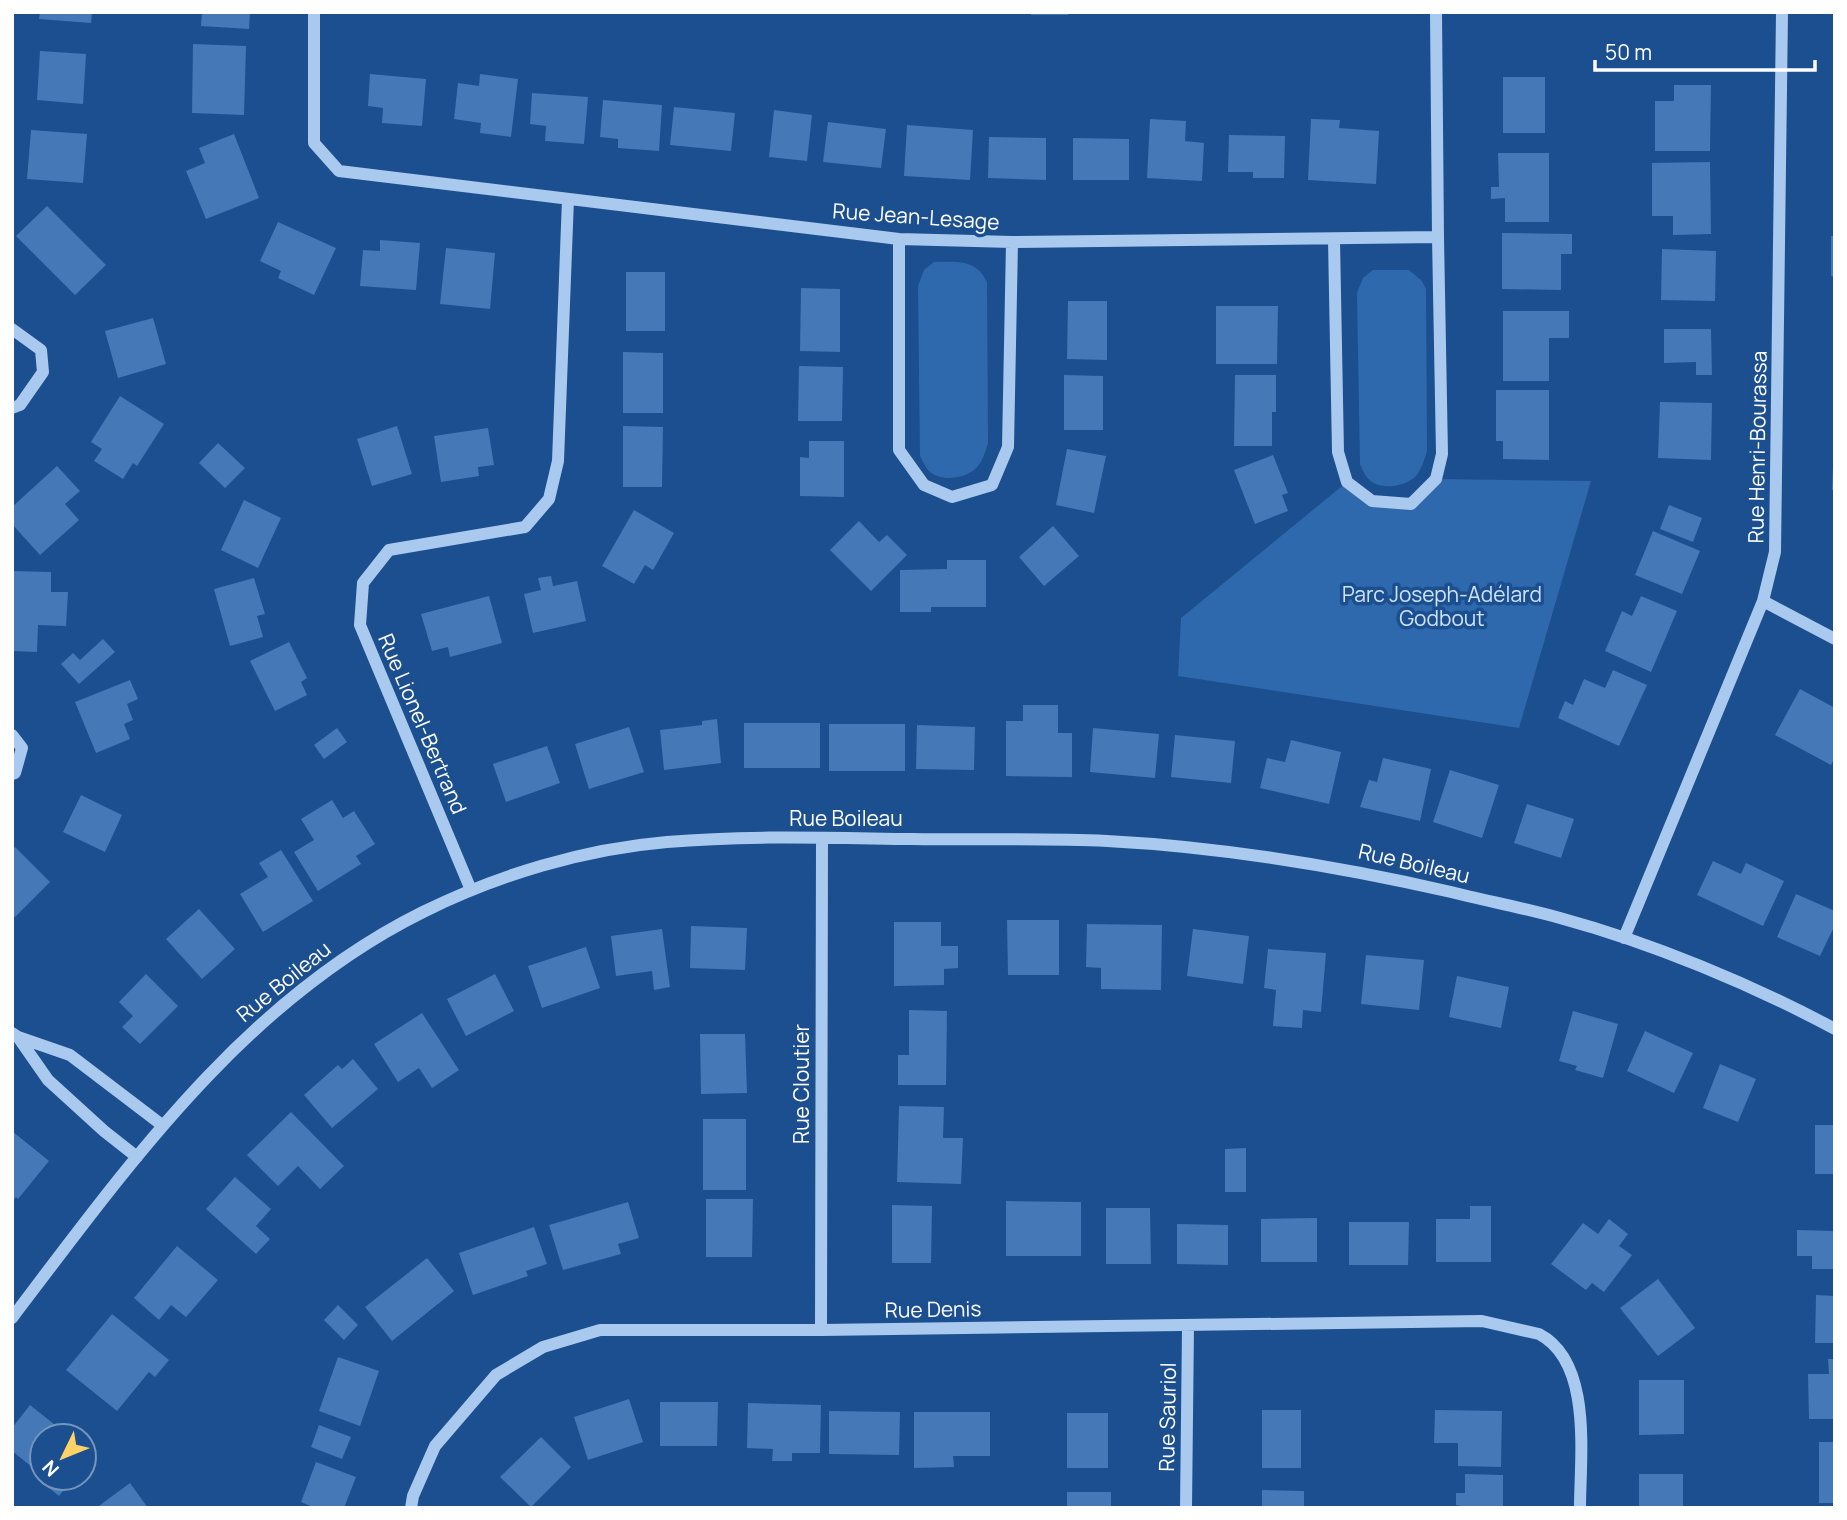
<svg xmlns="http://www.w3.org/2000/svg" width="1847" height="1520" font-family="Manrope,sans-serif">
  <rect width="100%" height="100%" fill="#1b4f8f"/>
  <path fill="#2e69ad" d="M934,262C957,262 976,259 987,282L988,443C985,452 983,462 975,469C965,479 940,482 929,471C925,467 923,461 920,456L918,286L924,270Z
    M1373,270H1409L1422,281L1426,289L1427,451C1424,460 1422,470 1415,477C1405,486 1384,490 1372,482C1366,478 1363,471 1360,464L1357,293L1363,278Z
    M1436,479L1591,481L1519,728L1178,676L1181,618L1347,482L1372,501L1411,504Z"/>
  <path fill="#4478b7" d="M40,12H92L91,23L39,19Z
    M202,12H250L249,29L201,26Z
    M1031,12H1068V15H1031Z
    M193,44L246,46L244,115L192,113Z
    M40,51L86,54L83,104L37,100Z
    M370,74L426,79L422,126L382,123L383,108L368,106Z
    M480,74L518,79L511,137L480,133L481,123L454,119L458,83L479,86Z
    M1503,77H1545V133H1503Z
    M1674,85H1711L1710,151H1655V101H1674Z
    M532,93L588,97L584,144L545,141L546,126L530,124Z
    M603,100L662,105L659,151L618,148V139L600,137Z
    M674,107L735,113L731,151L670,145Z
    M774,110L812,115L807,161L769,157Z
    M1150,119L1186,121L1185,141L1204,143L1202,181L1147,178Z
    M1311,119L1340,120L1339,128L1379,131L1376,184L1308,180Z
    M828,122L886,129L881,168L823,162Z
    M907,125L973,130L970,180L904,176Z
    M31,130L87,134L83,183L27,179Z
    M234,134L259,198L206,219L186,171L205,163L199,148Z
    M1229,135L1285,136L1284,178H1253V172H1228Z
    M989,137L1046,138V180L988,178Z
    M1073,138L1129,139V180H1073Z
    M1498,153H1549V222H1505V198L1491,199V187H1499Z
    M1710,162L1711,234L1673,235V216H1652V163Z
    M47,206L106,265L75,295L16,236Z
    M278,222L336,248L314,295L278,278L281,271L260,261Z
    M1502,233L1572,234V254H1561V290L1502,289Z
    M1831,236H1835V277L1831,276Z
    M380,240L420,243L416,290L360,286L363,250L380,251Z
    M446,248L495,253L490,309L440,304Z
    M1662,249L1716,251L1715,301L1661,300Z
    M626,272H665V331H626Z
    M801,288L840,289V352L800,351Z
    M1068,301H1107V360L1067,359Z
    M1216,306H1278L1277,364H1216Z
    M1503,311H1569V338H1549V381H1503Z
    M153,318L166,364L118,378L105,331Z
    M1664,329H1711L1712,375H1696V362L1664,363Z
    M623,352L663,353V413H623Z
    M799,366L843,367L842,421H798Z
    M1064,375L1103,376V430H1064Z
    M1235,375H1276V412H1272V446H1234Z
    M1496,390H1549V460L1503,459V441H1496Z
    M120,396L164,424L137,466L133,463L123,479L94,461L102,449L91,442Z
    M1660,402L1712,403L1711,460L1658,458Z
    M397,426L412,474L372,486L357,439Z
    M623,426L663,427L662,487H623Z
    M488,428L494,465L478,467L479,476L441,482L434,436Z
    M809,441H844V497L800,496V457L809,458Z
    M218,443L245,468L225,488L199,463Z
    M1067,449L1106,456L1094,513L1056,505Z
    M1273,455L1288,493L1282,495L1288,511L1255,524L1234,470Z
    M57,466L80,491L65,504L79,520L40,555L12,524V507Z
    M1833,466H1835V490H1832Z
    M244,500L281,518L258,568L221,550Z
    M1669,505L1702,518L1693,542L1660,529Z
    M634,510L674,533L653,570L645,565L634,584L602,566Z
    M859,521L879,542L887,535L907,555L871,591L830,550Z
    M1053,526L1079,556L1044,586L1019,557Z
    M1653,531L1700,551L1682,594L1635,575Z
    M947,560H986V607H931V612H900V570L947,569Z
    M12,571L51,572V592H68L66,626L38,625L37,652L12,651Z
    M551,576L553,586L577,581L586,621L533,633L524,594L541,590L538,578Z
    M254,578L265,614L257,616L263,637L230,646L214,589Z
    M489,596L502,643L450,657L448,647L432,651L421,614Z
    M1641,596L1677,611L1651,672L1605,651L1622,611L1632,616Z
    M103,639L115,652L79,684L61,664L73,653L80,660Z
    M289,642L307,678L301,682L307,695L275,711L250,661Z
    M1613,670L1647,685L1619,746L1558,718L1565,701L1573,705L1584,679L1605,688Z
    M130,680L138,699L127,704L133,720L124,724L130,739L96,753L75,702Z
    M1800,689L1835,708V757L1831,765L1775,735Z
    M1023,705H1058V733H1072V777L1006,776V721H1023Z
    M717,719L721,763L664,770L660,730L702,725V721Z
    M744,723H820V768H744Z
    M829,724H905V771H829Z
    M917,725L975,727L974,770L916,769Z
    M629,727L644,772L589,789L575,744Z
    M337,728L347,742L324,759L314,745Z
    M1093,728L1159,734L1155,778L1090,772Z
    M1175,735L1235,741L1231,783L1171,777Z
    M1291,740L1341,752L1329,804L1260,788L1267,758L1285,762Z
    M547,746L560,783L506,802L493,764Z
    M1383,758L1431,769L1420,821L1360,807L1369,780L1377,782Z
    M1450,770L1499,785L1482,838L1433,822Z
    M81,795L122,815L105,852L63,832Z
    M332,800L343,818L354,811L375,844L356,856L361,864L318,891L294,852L314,840L301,819Z
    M1527,804L1574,819L1561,858L1514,843Z
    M15,847L50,882L15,917L12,915V850Z
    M281,850L313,901L263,932L240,894L268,877L259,863Z
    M1713,861L1741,874L1746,863L1784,881L1763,926L1697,895Z
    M1796,894L1835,911V925L1820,956L1777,937Z
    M199,909L235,949L202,979L166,939Z
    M1007,920H1059V975H1008Z
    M894,922H941V946H958V968L944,969V985L894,986Z
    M1087,924L1162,925L1161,990L1101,989V968L1086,967Z
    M691,926L747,928L745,970L690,968Z
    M662,929L670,987L654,990L652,971L616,976L611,936Z
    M1193,929L1249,936L1243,984L1187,976Z
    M586,947L600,988L542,1008L528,966Z
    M1268,949L1326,953L1321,1012L1303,1010L1302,1028L1273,1026L1276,990L1264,988Z
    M1366,955L1424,960L1419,1010L1361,1004Z
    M146,974L178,1006L140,1044L122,1027L133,1016L119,1002Z
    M495,974L514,1011L466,1036L447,999Z
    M1457,976L1509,987L1501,1028L1449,1017Z
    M909,1010L947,1011L946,1085H898V1055H909Z
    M1573,1011L1618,1024L1603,1078L1575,1070L1577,1066L1559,1061Z
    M422,1013L459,1070L432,1088L419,1068L398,1082L374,1044Z
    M1645,1031L1693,1053L1674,1093L1627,1071Z
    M700,1034H745L747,1093L701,1094Z
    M353,1059L378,1089L332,1128L304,1095L338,1065L342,1069Z
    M1720,1064L1756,1079L1738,1122L1703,1108Z
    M899,1106L944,1107L943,1138H963L961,1184L897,1182Z
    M291,1112L344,1166L320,1189L298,1166L278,1186L247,1155Z
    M703,1119H746V1190H703Z
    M1815,1125H1835V1174H1815Z
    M12,1131L49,1161L18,1199L16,1197L12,1202Z
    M1246,1148V1192H1225V1149Z
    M235,1177L271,1209L256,1226L270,1239L256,1254L206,1209Z
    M706,1199H753L752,1257H706Z
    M1006,1201L1081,1202V1256H1006Z
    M628,1202L639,1238L618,1244L621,1254L563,1270L549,1225Z
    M892,1205L932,1206L931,1263H892Z
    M1470,1206H1491V1262H1436V1219H1470Z
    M1106,1208H1150L1151,1264H1106Z
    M1317,1218V1262H1261V1219Z
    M1609,1219L1628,1234L1619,1246L1632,1255L1604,1292L1592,1283L1586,1290L1551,1264L1583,1223L1598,1234Z
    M1349,1222H1409L1408,1265H1349Z
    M1177,1224L1228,1225V1265L1177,1264Z
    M534,1227L547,1264L526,1271L528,1276L473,1295L459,1253Z
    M1797,1230L1835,1231V1269H1812V1256H1797Z
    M177,1246L218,1280L186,1317L171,1305L159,1320L134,1298Z
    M427,1258L454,1291L392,1341L365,1307Z
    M1658,1279L1695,1328L1658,1356L1620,1308Z
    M1816,1295L1835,1296V1343H1815Z
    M338,1305L358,1325L344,1340L324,1320Z
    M112,1314L169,1360L155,1377L149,1372L117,1411L66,1370Z
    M338,1357L379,1371L360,1426L319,1411Z
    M1828,1359H1835V1419H1809L1808,1374H1829Z
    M1639,1380H1684V1434L1639,1435Z
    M629,1399L643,1442L588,1460L574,1417Z
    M660,1402H718L717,1446H660Z
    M748,1403L821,1405L820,1453H792V1461H772L773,1449L747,1448Z
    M30,1405L69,1436H42V1475L12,1451V1428Z
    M1262,1410H1301V1468H1262Z
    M1435,1410L1502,1411L1501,1467L1458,1466V1443H1434Z
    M829,1411L900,1412L899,1455L829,1454Z
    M914,1412H990V1456H953L954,1467L914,1468Z
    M1067,1413H1108V1468H1067Z
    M319,1425L351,1437L342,1459L311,1447Z
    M541,1437L571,1467L531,1507L500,1477Z
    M1819,1442H1835V1503H1819Z
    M84,1447L92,1454L84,1464Z
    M316,1462L356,1477L344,1508H315L301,1502Z
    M1465,1474L1503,1475V1508H1462V1506L1456,1505V1493H1465Z
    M1639,1474H1683V1508H1639Z
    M41,1478H73L59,1496L39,1480Z
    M130,1483L148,1508H96Z
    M1262,1490L1304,1491V1508H1262Z
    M1067,1492H1111V1508H1067Z"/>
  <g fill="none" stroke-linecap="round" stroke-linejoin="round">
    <path stroke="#a9c9ee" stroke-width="12" d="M314,12V143L339,171L899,239L1012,242L1438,237L1436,12
      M899,239V450L924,485L952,497L992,485L1008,447L1012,242
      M1334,240L1338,452L1347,482L1372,501L1411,504L1436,479L1442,454L1438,237
      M12,329L41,350L43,372L20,405L12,408
      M1763,601L1835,639
      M12,735L22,748L15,773L12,774
      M471,890L360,625L363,583L389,550L525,527L549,499L558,461L568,199
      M1624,938L1763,601L1775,552L1782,12
      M12,1033L18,1037L70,1055L162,1125
      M18,1037L48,1080L104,1131L137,1157
      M12,1318C129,1164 245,1000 423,912C498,875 583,849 667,842C749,835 831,838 913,839C977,840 1043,838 1107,841C1224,847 1337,866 1451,892C1487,901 1524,908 1560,918C1652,943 1751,984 1835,1029
      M821,1330L822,838
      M411,1508L413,1496L435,1446L496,1375L543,1347L600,1330H821L1482,1321L1539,1334C1593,1362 1580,1457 1580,1508
      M1186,1508L1188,1326"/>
  </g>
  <g text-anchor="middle" stroke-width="7" stroke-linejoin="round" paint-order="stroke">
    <g font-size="21" fill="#fff" stroke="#1b4f8f">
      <text transform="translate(916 217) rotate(4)" y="7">Rue Jean-Lesage</text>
      <text transform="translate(1758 447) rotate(-89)" y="7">Rue Henri-Bourassa</text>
      <text transform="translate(422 724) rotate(67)" y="7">Rue Lionel-Bertrand</text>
      <text x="846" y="826">Rue Boileau</text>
      <text transform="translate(1414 864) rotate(13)" y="7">Rue Boileau</text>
      <text transform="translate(284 982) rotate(-39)" y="7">Rue Boileau</text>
      <text transform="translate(802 1084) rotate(-90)" y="7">Rue Cloutier</text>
      <text transform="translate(933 1310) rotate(-1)" y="7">Rue Denis</text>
      <text transform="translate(1168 1417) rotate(-89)" y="7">Rue Sauriol</text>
    </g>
    <g font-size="21" fill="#cfe3fa" stroke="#1b4f8f">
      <text x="1442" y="602">Parc Joseph-Adélard<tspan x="1442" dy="24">Godbout</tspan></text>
    </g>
  </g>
  <rect width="1847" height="1520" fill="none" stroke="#ffffff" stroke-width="28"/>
  <g transform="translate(63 1457) rotate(227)"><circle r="33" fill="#1b4f8f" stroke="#7695bc" stroke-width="2"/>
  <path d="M0-5L12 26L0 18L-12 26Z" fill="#ffd166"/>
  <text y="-10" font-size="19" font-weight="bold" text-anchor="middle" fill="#ffffff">N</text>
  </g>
  <path d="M1595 60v10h220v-10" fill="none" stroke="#ffffff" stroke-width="3.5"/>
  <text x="1605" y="60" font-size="21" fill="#ffffff" stroke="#1b4f8f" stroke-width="5" paint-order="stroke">50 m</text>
</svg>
